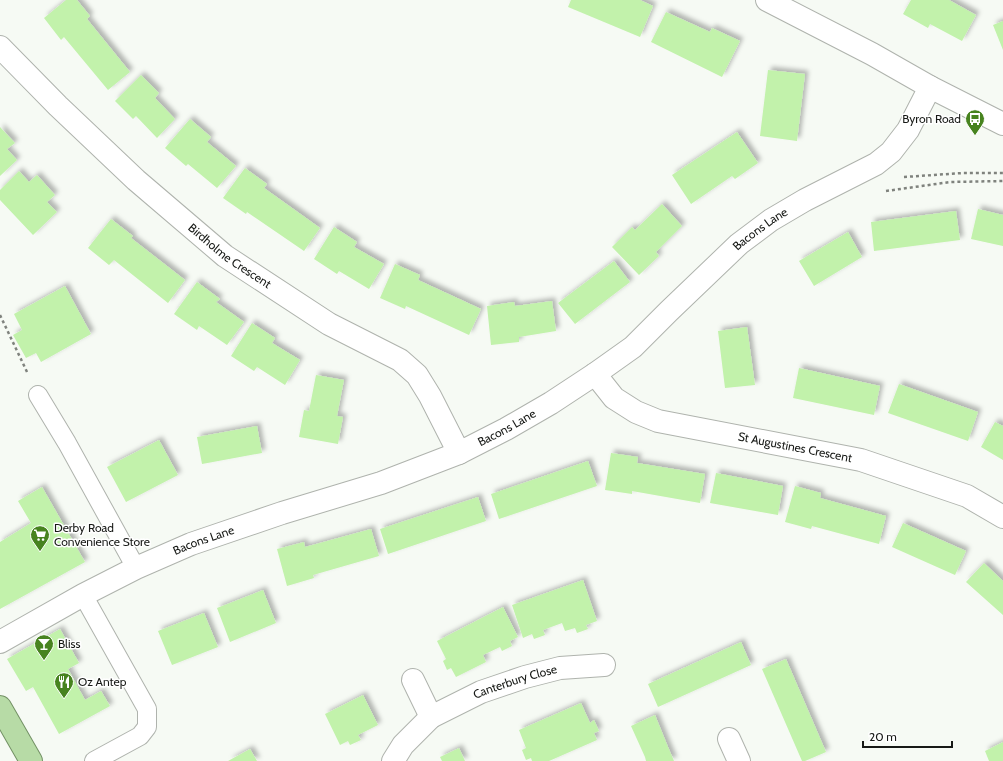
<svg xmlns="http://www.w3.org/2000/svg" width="1003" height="761" font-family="Cabin,sans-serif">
  <defs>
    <filter id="shadow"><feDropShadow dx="3.5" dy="-3.5" stdDeviation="2" flood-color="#0004"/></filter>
  </defs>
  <rect width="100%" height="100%" fill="#f6faf4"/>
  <path fill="#c2f2ab" filter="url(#shadow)" d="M66,0H77L90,16L87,19L130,72L108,90L64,37L61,40L44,18Z
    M571,0H640L653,6L640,37L568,7Z
    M911,0H949L976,15L962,41L930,24L928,28L903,14Z
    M666,12L710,32L712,28L740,41L722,77L651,42Z
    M1003,21V50L993,25Z
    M768,70L805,74L797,141L760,136Z
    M141,75L159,93L155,98L175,119L157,138L136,116L133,119L115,101Z
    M190,119L211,137L207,142L236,166L217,188L188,164L186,166L165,148Z
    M0,127L15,143L7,149L17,160L0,176Z
    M737,132L758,163L735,179L732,176L691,204L672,175Z
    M245,168L267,184L264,188L320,228L304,251L247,212L246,214L223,198Z
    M19,171L29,182L37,175L55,195L47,202L57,212L33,235L0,200V190Z
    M662,204L682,226L656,252L659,256L639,275L612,247L632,227L635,230Z
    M978,209L1003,215V246L971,239Z
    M956,211L960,240L874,251L871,222Z
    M111,219L133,236L131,238L185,280L168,303L114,260L109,265L88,248Z
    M334,227L357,242L354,247L384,264L369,289L339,271L337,274L314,259Z
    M848,232L862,257L814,286L799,261Z
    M614,261L630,282L575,324L558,303Z
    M395,264L420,275L418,280L481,309L469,335L406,306L405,309L380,298Z
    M197,282L220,299L216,302L244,322L227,345L199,326L197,330L174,314Z
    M65,286L91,334L41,362L36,353L26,358L13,335L22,330L14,314Z
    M552,301L556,331L519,337V342L491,345L487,306L514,302L515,306Z
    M252,323L275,338L272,343L300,360L285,385L257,367L254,371L231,356Z
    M747,327L755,385L725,388L718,331Z
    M799,368L880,386L874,415L793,398Z
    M316,375L344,380L337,416L343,417L338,444L299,437L304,410L309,411Z
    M899,384L978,412L968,441L888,413Z
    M995,422L1003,426V460L981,447Z
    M257,426L262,453L202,464L197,437Z
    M159,440L178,475L126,502L107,467Z
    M611,453L638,457L637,463L705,474L700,503L632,491V494L605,490Z
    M588,461L597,486L499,519L491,494Z
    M716,473L783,486L778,515L710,503Z
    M795,486L821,493L820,498L886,516L879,544L812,526L811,529L785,522Z
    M42,487L85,562L0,609V542L31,523L18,501Z
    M478,497L486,521L388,554L380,529Z
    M903,523L966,551L955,575L892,547Z
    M371,529L379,556L313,575L314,578L287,586L277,549L304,542L305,547Z
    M984,563L1003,581V615L966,582Z
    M583,580L597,621L586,625L588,629L577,633L575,628L565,631L562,623L543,630L545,635L534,639L532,634L523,638L512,605Z
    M263,590L276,623L230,642L217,608Z
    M503,607L518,637L510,641L512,646L502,651L500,647L483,655L486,662L456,677L451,668L447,670L443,661L446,659L437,641Z
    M204,613L218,647L172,665L158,631Z
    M60,629L79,663L68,669L85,700L101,691L110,706L59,734L33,687L26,691L7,659Z
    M741,642L751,665L658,707L648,684Z
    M786,659L826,752L805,761H802L762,669Z
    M363,695L378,725L358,735L361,740L350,745L348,741L340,745L325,714Z
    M581,703L590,723L594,720L599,731L594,733L597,740L549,761H532L531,758L526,760L522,750L526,748L519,730Z
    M655,715L668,747L674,761H646L645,757L631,726Z
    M1003,742V761H989L985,751Z
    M459,748L465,761H442L440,757Z
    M250,749L257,761H228Z"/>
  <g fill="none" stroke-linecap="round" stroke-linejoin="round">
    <defs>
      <path id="service" d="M38,395L67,443L136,568
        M83,595L147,709V727L140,736L94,761"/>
      <g id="minor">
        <path d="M767,0L872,54L930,87L1003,124"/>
        <path id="s1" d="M0,47L58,106L136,180L225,256L329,324L400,360L417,375L430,396L459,453"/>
        <path id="s2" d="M595,374L614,398L636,412L658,421L861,460L967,496L1003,517"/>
        <path id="s3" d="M0,642L83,595L136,568L191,544L282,513L381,483L459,453L506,429L551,403L595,374L633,347L669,311L739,244L771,220L805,200L876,164L891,152L908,130L930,87"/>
        <path d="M413,680L431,717"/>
        <path d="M729,739L739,761"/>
        <path id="s4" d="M393,761L403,745L431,717L481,692L525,677L560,668L604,665"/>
      </g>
      <path id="trunk" d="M0,707L31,761"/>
    </defs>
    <use href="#service" stroke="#afb3ad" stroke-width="20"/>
    <use href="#minor" stroke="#afb3ad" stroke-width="24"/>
    <use href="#trunk" stroke="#739165" stroke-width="24"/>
    <path stroke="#7f827d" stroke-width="2.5" stroke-dasharray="3 3" stroke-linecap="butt" d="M904,177L963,173H1003
      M886,191L950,182L1003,181
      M0,315L28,374"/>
    <use href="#service" stroke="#fff" stroke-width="18"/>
    <use href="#minor" stroke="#fff" stroke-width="22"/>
    <use href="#trunk" stroke="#b7dba6" stroke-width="22"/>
  </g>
  <defs>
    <symbol id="bus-pin" viewBox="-11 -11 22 30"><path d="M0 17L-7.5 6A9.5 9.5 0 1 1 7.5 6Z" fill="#47831f" stroke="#fff"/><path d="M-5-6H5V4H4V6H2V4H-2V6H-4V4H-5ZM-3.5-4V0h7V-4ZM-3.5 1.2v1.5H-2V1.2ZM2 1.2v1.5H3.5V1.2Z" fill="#fff"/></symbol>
    <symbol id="supermarket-pin" viewBox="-11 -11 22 30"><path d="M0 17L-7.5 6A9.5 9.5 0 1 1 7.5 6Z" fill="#47831f" stroke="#fff"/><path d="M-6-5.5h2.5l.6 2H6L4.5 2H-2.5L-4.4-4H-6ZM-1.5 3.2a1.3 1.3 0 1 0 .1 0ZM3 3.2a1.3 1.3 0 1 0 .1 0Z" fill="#fff"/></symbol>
    <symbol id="bar-pin" viewBox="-11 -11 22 30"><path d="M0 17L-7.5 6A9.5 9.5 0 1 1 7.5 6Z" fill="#47831f" stroke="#fff"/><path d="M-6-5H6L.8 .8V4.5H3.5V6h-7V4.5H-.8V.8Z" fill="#fff"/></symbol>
    <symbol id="restaurant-pin" viewBox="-11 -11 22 30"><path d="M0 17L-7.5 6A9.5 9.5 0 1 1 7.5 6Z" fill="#47831f" stroke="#fff"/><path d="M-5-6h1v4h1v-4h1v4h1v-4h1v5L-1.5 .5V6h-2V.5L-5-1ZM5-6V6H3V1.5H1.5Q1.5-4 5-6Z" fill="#fff"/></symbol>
  </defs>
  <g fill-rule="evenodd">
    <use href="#bus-pin" x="964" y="108" width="22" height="30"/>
    <use href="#supermarket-pin" x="29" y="524" width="22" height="30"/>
    <use href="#bar-pin" x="33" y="633" width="22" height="30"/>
    <use href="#restaurant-pin" x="53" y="671" width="22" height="30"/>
  </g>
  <g text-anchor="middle" stroke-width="3" stroke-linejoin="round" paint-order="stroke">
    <g font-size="12" fill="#171916" stroke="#fff" text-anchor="start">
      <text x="961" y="123" text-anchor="end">Byron Road</text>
      <text x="54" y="532">Derby Road<tspan x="54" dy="14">Convenience Store</tspan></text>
      <text x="58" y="648">Bliss</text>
      <text x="78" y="686">Oz Antep</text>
    </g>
    <g font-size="12" fill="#171916" stroke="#fff">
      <text dy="4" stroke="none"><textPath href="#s3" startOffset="876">Bacons Lane</textPath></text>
      <text dy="4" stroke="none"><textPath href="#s1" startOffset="311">Birdholme Crescent</textPath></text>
      <text dy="4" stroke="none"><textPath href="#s3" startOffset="552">Bacons Lane</textPath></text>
      <text dy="4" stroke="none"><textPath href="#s2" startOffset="220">St Augustines Crescent</textPath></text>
      <text dy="4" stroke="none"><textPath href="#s3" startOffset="228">Bacons Lane</textPath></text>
      <text dy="4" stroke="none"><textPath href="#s4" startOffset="150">Canterbury Close</textPath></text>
    </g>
  </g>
  <path d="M863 741v6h89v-6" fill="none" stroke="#171916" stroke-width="2"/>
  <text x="869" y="741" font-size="12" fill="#171916" stroke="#ffffff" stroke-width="3" paint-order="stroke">20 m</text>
</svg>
